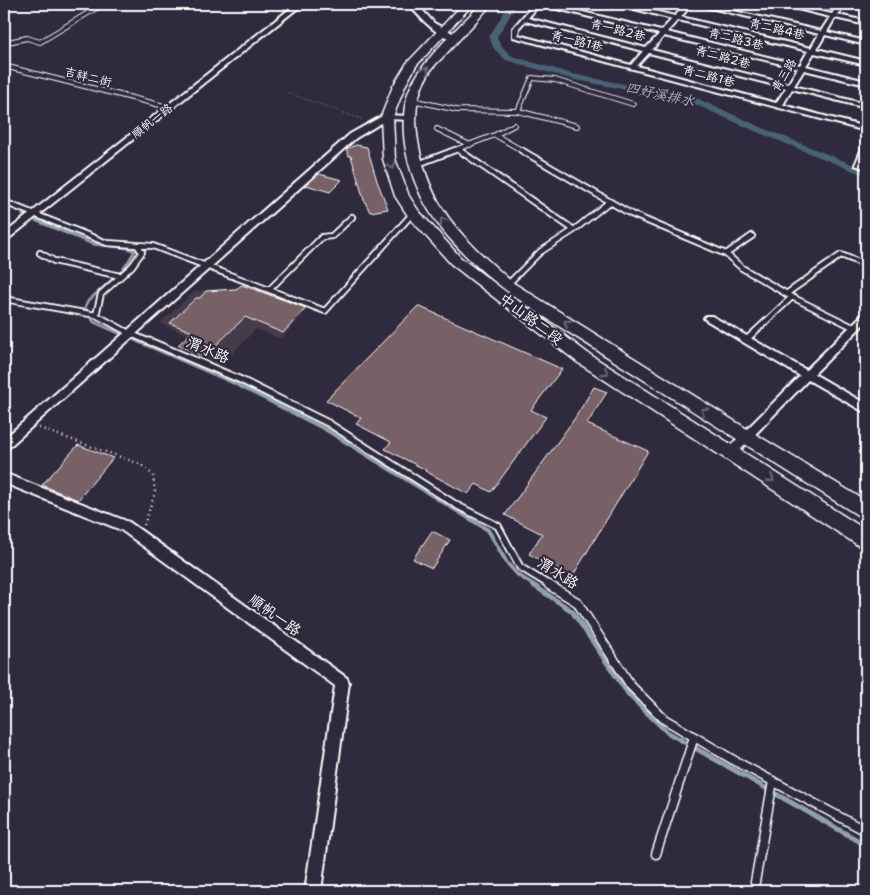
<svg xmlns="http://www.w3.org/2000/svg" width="870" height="895" font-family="'Shantell Sans','LXGW WenKai TC',sans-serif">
  <rect width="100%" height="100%" fill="#2f2a3d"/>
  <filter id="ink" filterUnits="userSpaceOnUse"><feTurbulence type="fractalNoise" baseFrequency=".02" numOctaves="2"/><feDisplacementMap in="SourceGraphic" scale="10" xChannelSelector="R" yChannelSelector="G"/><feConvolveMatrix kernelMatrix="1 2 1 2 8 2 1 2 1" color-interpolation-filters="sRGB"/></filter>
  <g filter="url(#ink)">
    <path fill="#453a49" d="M248,284L309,308L281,339L256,329L221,365L205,357L233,328L207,317L188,335L160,323L195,291L239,287Z"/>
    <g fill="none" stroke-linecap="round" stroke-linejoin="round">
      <path stroke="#92a1ab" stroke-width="3" d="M23,215L93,244L128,248L135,251L123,270L88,301L85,308L94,322L141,343"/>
      <path stroke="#92a1ab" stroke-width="4" d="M138,341L232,382L325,429L488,530L507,563L518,575L535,586"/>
      <path stroke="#92a1ab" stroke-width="5" d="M533,585L572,611L629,695L667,732L866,845"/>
      <path fill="#4a6373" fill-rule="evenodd" d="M509,4H517L497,37L501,46L512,56L572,74L696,98L763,128L866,170V176L757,132L690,102L571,79L506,60L494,49L489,37Z"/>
    </g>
    <path fill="#776066" stroke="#fff" d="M356,145L367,147L377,181L388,209L370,212L364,200L351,156H349L346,149Z
      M319,174L342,180L330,192L306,185Z
      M242,285L306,308L283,333L245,317L204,357L178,345L192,332L170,323L196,298H200L206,291L236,289Z
      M418,306L562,369L531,410L546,417L491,492L476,484L468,494L425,471L426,470L385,449L391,442L356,424L361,418L326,400Z
      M594,387L607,392L587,424L648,451L572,577L529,554L542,534L505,515L575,418Z
      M78,445L113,458L78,500L42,485Z
      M432,531L450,540L432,568L413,559Z"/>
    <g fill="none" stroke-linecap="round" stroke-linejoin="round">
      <defs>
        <path id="service-far3" d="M4,41L8,42L27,38L40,42L103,4
          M4,66L168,107
          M412,100L457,110L518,111L577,126
          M518,111L532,78L555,80L633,104
          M437,129L470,145
          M495,135L514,125
          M458,149L461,151
          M452,151L495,135L523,151"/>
        <path id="service-far2" d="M459,150L574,230
          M521,150L631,214L726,254L742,268L792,297L855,328
          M418,164L455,150
          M4,202L107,243L137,245L142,252L132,266L101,294L96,315
          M863,209L866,210
          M137,245L153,246L325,311L413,213
          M40,253L54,261L120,276
          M726,254L752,236
          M507,285L540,252L574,230L609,202
          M269,290L322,237L332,236L352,217
          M786,294L841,255L866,265
          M4,299L96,315L129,333L152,343
          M746,340L792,297"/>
        <path id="service-far1" d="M149,341L241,380L328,423L458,506L498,526L520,567L551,586"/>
        <path id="service" d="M549,585L577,602L631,686L664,719L735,761L866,831
          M656,854L694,737
          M755,882L773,781"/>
        <path id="minor" d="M296,4H303L7,240L4,241V234Z
          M534,4H550L661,31L672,19L616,4H626L675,16L686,4H692L681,17L811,48L819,34L694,4H704L821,31L830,17L777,4H787L832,14L838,4H844L838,15L866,21V25L835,18L827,32L866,41V45L825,35L817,49L866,61V65L814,53L806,66L866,81V85L804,70L794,86L866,104V108L792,89L783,105L866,127V131L513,37V28ZM540,4L541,5L659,34L646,48L528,18ZM678,20L808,51L800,65L667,32ZM525,21L643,51L631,65L518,35L519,28ZM664,36L798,68L788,84L652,50ZM649,53L786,88L776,103L637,66Z
          M859,4H866V7L860,5Z
          M384,115L409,116L413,118L409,120L388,119L356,138L8,448L4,449V439L350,134Z
          M863,146H866V157L864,164L866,165V169L855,165Z
          M866,313V322L814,374L866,404V413L808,380L734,456H726L724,453L726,450L800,376L706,320L704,318L706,316H712L806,370L863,314Z
          M4,473L129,522L347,678L349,683L321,891H305L335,686L121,530L4,483Z"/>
        <path id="tertiary" d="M409,4H417L434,23L460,37C446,47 417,15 409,4Z"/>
        <path id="primary" d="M463,4H473L416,66L405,86L393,117L395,159L409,196L418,210L461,258L589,354L866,530V548L859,546L577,362L451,264L408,216L395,196L383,159L381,117L393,86L407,63Z
          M481,4H491C477,22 460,38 445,55C439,61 432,67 428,75C416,94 414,118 418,141C429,209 463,238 512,282L752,432L866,501V518L859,516C777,465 696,413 614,361C552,321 484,285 438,224C413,190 396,139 407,97C415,66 458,28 481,4Z"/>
      </defs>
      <use href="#service-far3" stroke="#fff" stroke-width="6"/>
      <use href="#service-far2" stroke="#fff" stroke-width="8"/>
      <use href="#service-far1" stroke="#fff" stroke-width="9"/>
      <use href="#service" stroke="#fff" stroke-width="11"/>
      <use href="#minor" stroke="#fff" stroke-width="4"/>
      <use href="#tertiary" stroke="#fff" stroke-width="4"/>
      <use href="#primary" stroke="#fff" stroke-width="3"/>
      <path stroke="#fff" stroke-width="1" stroke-dasharray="0.5 2.5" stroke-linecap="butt" d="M288,93L364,120"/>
      <path stroke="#fff" stroke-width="2.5" stroke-dasharray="1 4" stroke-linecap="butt" d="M39,428L140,464L153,475L155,493L144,525"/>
      <use href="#service-far3" stroke="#2f2a3d" stroke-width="4"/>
      <use href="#service-far2" stroke="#2f2a3d" stroke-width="4.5"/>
      <use href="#service-far1" stroke="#2f2a3d" stroke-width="5.5"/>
      <use href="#service" stroke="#2f2a3d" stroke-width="8"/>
      <use href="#minor" fill="#2f2a3d" fill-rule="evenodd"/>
      <use href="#tertiary" fill="#2f2a3d" fill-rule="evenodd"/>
      <use href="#primary" fill="#2f2a3d" fill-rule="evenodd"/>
    </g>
    <defs><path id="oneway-chevron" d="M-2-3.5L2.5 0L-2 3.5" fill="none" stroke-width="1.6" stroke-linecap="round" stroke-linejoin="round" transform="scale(1.25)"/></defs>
    <g stroke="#6d6a77">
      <use href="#oneway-chevron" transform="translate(426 70) rotate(-51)"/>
      <use href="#oneway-chevron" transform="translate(392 166) rotate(72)"/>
      <use href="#oneway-chevron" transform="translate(443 221) rotate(-127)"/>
      <use href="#oneway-chevron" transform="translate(567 323) rotate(-148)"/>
      <use href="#oneway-chevron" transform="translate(605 372) rotate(33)"/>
      <use href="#oneway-chevron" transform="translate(704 411) rotate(-148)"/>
      <use href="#oneway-chevron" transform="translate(771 479) rotate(33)"/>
    </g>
  </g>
  <g text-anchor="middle" stroke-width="4.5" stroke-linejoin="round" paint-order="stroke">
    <g font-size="12" fill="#fff" stroke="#2f2a3d">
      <text transform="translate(777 29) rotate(13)" y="4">青二路4巷</text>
      <text transform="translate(618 30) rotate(14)" y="4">青一路2巷</text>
      <text transform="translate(736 39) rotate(14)" y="4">青二路3巷</text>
      <text transform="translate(577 41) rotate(14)" y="4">青一路1巷</text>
      <text transform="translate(723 57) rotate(15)" y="4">青二路2巷</text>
      <text transform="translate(784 75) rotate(-59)" y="4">青三路</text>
      <text transform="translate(709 76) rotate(15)" y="4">青二路1巷</text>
      <text transform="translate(88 77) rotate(14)" y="4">吉祥二街</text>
      <text transform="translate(152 121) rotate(-38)" y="4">順帆一路</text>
    </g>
    <g font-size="14" font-style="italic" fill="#aeb9c0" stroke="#2f2a3d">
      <text transform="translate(660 94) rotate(12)" y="5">四好溪排水</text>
    </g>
    <g font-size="15" fill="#fff" stroke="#2f2a3d">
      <text transform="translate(531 319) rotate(37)" y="5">中山路二段</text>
      <text transform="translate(208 350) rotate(23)" y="5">渭水路</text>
      <text transform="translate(558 573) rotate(32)" y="5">渭水路</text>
      <text transform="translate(275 615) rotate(36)" y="5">順帆一路</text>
    </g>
  </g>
  <rect width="870" height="895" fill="none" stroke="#2f2a3d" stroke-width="20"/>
  <rect x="10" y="10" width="850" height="875" fill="none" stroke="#fff" stroke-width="2" filter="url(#ink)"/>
</svg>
